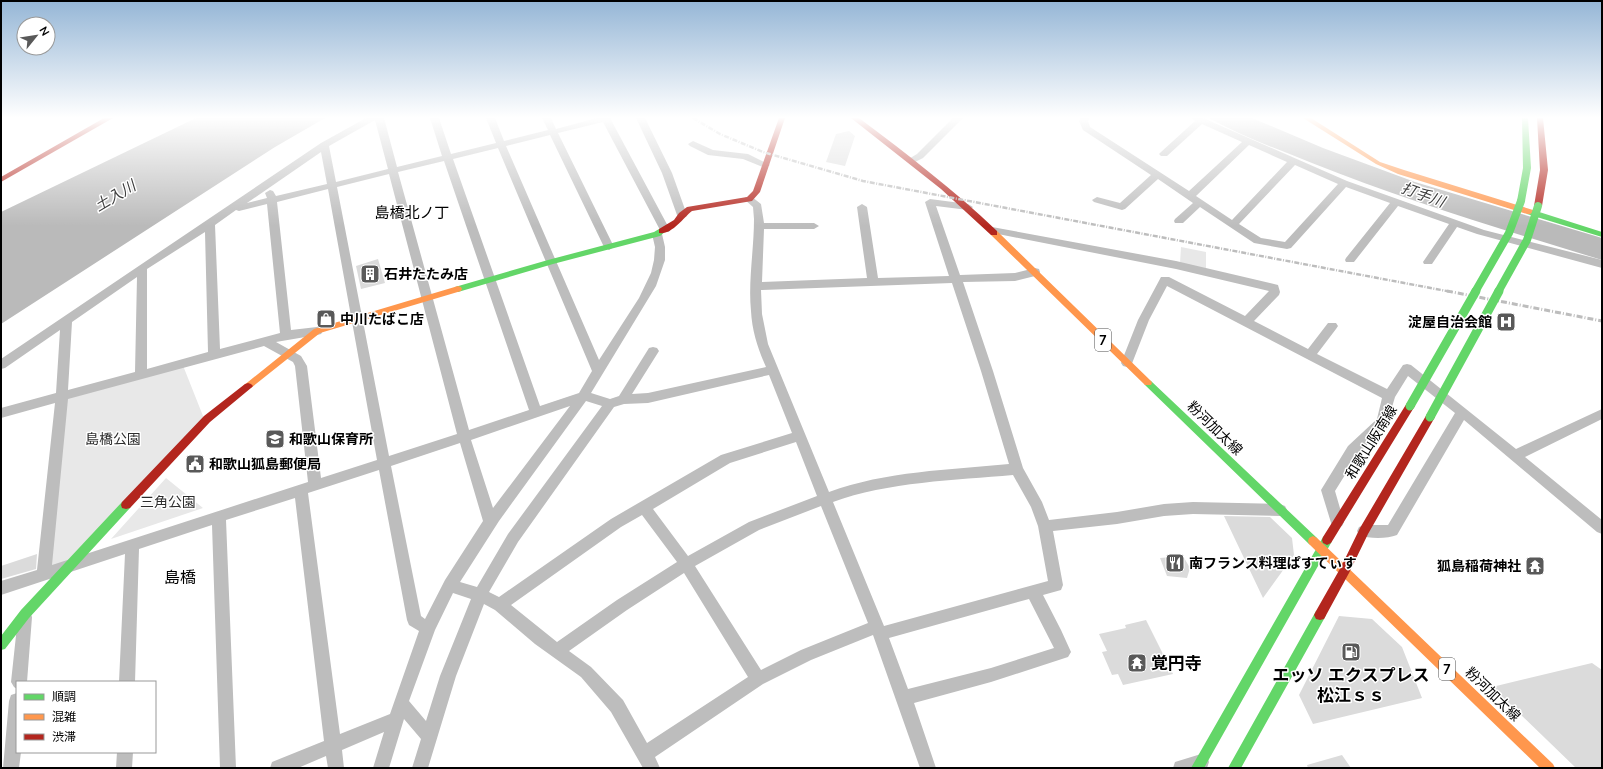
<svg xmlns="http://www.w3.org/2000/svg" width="1603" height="769" font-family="Mulish,'Noto Sans JP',sans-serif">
  <rect width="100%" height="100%" fill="#fff"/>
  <path fill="#e8e8e8" d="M1181,247L1206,252V269L1180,263Z
    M182,363L205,421L68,566L44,573L62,396Z
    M166,478L203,508L111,539Z"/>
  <path fill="#bababa" d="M196,118H325L275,147L1,324V212Z
    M1209,118H1252L1323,148L1415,182L1602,238V260C1504,230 1407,201 1312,163C1277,149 1241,136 1209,118Z"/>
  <path fill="#dbdbdb" d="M849,131L855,136L845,166L826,162L836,134Z
    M378,259L385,283L361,289L356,266Z
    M1224,516L1270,517L1292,538L1294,555L1263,598Z
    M37,554L36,569L1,579V566Z
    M1183,556L1190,568L1187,578L1167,576L1160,558Z
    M1339,616L1372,619L1402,647L1422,698L1313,724L1299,695Z
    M1146,620L1173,674L1123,685L1118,674L1112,675L1102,652L1107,651L1099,634L1126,628L1125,625Z
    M1592,663L1602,670V768H1576L1492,687Z
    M1342,755L1351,768H1308L1307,765Z"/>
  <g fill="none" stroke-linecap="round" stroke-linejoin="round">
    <path fill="#bdbdbd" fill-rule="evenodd" d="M366,118H384L397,167L442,156L430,118H439L451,154L496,143L486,118H495L504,141L548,130L542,118H551L556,129L597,118H610L670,230L669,232H661L660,230L603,122L558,133L614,247L609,250L604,247L550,135L506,146L599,360L639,298L651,273L654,260L655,247L652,234L657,231L662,234L665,247V260L656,286L591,393L610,399L619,396L649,348L653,347L657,348L659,351L632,394L648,393L766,367C758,349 752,331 751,311C748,281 754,250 754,219L753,207L744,199L746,197H752L761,204L764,223H814L819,226L814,229H764L762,282L867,278L857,207L862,204L867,207L878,278L949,276L925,202L930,199L968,204L973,207L971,209L968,210L936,206L960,275L1015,273L1035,268L1039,269L1040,272L1039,275L1015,281L963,282L993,371L1023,468L1042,502L1049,520L1117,512L1164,504L1193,502L1280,504L1285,506L1287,510L1285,514L1280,516L1193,514L1164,516L1117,524L1053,531L1063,585L1061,590L1043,595L1061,630L1071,652L1068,657L991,682L914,703L936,768H920L873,635L811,660L763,684L655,757L660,768H643L611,712L581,677L535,644L495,610L484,604L456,676L428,768H412L421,739L404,719L389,768H373L384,732L342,750L344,768H328L326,756L298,768H270L272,762L324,741L295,498L226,520L236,768H220L212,525L139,549L135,682H119L125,554L1,595V581L37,570L55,403L1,418V408L56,393L60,330L5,368L1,369V359L321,143ZM375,120L388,169L336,182L329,146ZM498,148L592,371L579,393L540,406L453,159ZM321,152L327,184L276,196L273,191L270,190L265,193L267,198L247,203ZM444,161L529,410L469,430L398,172ZM389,174L457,434L389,456L337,187ZM328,189L377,460L321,478L307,366L301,356L276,342L317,335L321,334L323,331L321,328L317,327L291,330L277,202ZM267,204L280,333L220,349L215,225L236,210L239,211ZM205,232L208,352L147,369V269ZM137,277L135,372L68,390L72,322ZM952,283L981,371L1009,464C949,470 886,471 829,492L768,344L762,314L761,290ZM264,346L293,362L295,366L308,482L52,565L68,399ZM769,375L792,433L721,455L611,519L499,597L489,592L518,542L614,407L624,404L648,403ZM586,401L602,406L508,534L477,587L460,582L499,521ZM570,406L493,508L471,440ZM796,442L817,496L749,522L688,556L653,509L730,463ZM460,443L483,521L445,580L425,619L421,616L391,466ZM379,470L407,620L409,625L419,631L390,714L340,734L308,493ZM1013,475L1031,507L1038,526L1048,581L884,626L833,502C887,482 956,480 1013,475ZM821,506L868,623L801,650L761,670L695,566L759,530ZM642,515L677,562L617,600L557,642L511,605L621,527ZM684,573L748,677L647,743L623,700L591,667L569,651L627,610ZM453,593L471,599L440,676L426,721L409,701L435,630ZM1029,599L1054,648L991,668L908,689L889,638Z
      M636,118H645L672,173L687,215L686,217H678L677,215L662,173Z
      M953,118H963L923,158L915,162H909L907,160L917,154Z
      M1081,118H1090L1088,121L1090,127L1189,191L1242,142L1202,124L1167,156H1161L1159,154L1161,152L1195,121L1191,118H1203L1347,181L1459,221L1484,230L1602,260V268L1477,234L1457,227L1432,264H1424L1423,262L1449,224L1398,206L1354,262H1346L1345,260L1346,258L1390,203L1346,187L1291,248L1287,249L1254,243L1200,207L1183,223H1175L1174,221L1175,219L1193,203L1158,179L1125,209L1122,210L1094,202L1092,200L1097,197L1120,203L1151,175L1083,130L1079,121ZM1249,145L1287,162L1232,220L1196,196ZM1295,165L1338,184L1285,242L1261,238L1239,224Z
      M693,141L713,150L748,154L770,165L765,168L743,159L708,155L690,146L688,144Z
      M992,227L1176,261L1278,285L1280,292L1279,295L1254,321L1308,349L1328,323H1336L1338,326L1336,329L1317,354L1387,389L1403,365L1407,364L1411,365L1516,449L1602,409V419L1525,457L1602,520V534L1597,532L1464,420L1397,535C1387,539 1369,539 1359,535L1357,531L1359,527L1364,525H1388L1455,413L1408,376L1395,397L1387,424L1358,454L1335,491L1344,522L1342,526L1337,528L1332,526L1321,490L1348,446L1377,419L1382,398L1167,286L1149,320L1131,366L1127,367L1123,366L1121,363L1138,320L1161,277H1169L1245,316L1269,291L1176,269L988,232L987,230L988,228Z
      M25,610L30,612L32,617L27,682H17V689L14,687L11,682L18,617L20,612Z
      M17,693V752H21L19,768H3L9,701L11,695Z
      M117,752H133L132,768H116Z
      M1201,754L1207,756L1209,762L1207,768H1173L1175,762Z"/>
    <path fill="#63d668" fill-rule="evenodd" d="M1522,118H1528L1531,168L1525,201L1521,203L1517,201L1523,168Z
      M1527,210H1533L1602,232V237L1527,214Z
      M659,229H665L666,231L660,236L553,264L458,292L454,289L455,287L548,260L654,232Z
      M1148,380L1151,381L1317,538L1318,541L1317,544L1313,546L1309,544L1145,385L1144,383L1145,381Z
      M126,501L130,502L131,505L130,508L29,618L5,649L1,650V636L21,610L122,502Z
      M1327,535L1331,537L1332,540L1331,543L1204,768H1191L1323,537Z
      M1320,610L1324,611L1326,615L1324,619L1241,768H1228L1316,611Z"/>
    <path fill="#ff974d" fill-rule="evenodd" d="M1303,118H1311L1380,162L1404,170L1533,210L1534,212L1530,214H1527L1398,174L1376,164Z
      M991,231H997L1151,381L1152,383L1151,385H1145L991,235Z
      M458,286L461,287L462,289L461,291L320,333L251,388H245L243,386L314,329Z
      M1313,536L1317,538L1553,764L1555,768H1540L1309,544L1308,541L1309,538Z"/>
    <path fill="#b3261e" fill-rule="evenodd" d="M104,118H113L1,182V177Z
      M779,118H785L760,192L752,201L692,211C683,218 672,235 659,233V229L674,220L679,213L687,207L747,197L753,191Z
      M851,118H859C907,154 954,190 997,231V235H991L941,189Z
      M1537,118H1543L1548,170L1542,206L1538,208L1534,206L1540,170Z
      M248,383L251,384L253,386L251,388L210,422L130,508L126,509L122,508L121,505L122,502L204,416L245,384Z
      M1410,402L1413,403L1415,406L1413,409L1331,543L1327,545L1323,543L1322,540L1323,537L1407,403Z
      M1430,413L1433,414L1435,417L1368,534L1349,573L1324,619L1320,620L1316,619L1314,615L1316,611L1341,567L1360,528L1427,414Z"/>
    <path stroke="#bdbdbd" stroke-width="2.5" stroke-dasharray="5 1.5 1 1.5" stroke-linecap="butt" d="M693,118L720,134L763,152L863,181L1452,292"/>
    <path stroke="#bdbdbd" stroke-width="3" stroke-dasharray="6 2 1 2" stroke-linecap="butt" d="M1447,291L1602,321"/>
    <path stroke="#63d668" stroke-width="8" d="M1475,292L1509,233L1521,201
      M1498,292L1527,240L1538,206"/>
    <path stroke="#63d668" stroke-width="9" d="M1410,406L1476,291
      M1430,417L1499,291"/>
  </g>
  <linearGradient id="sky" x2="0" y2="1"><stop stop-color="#95b6d6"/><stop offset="0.52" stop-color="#fff"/><stop offset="1" stop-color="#fff" stop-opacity="0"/></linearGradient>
  <rect width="1603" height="226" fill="url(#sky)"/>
  <defs>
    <symbol id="building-square" viewBox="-11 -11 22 22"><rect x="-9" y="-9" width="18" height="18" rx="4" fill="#595959" stroke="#fff"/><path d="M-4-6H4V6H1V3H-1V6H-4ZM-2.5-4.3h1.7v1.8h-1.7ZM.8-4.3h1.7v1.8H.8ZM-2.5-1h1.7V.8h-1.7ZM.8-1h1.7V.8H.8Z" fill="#fff"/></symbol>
    <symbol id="shop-square" viewBox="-11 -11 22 22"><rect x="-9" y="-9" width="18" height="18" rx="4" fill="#595959" stroke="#fff"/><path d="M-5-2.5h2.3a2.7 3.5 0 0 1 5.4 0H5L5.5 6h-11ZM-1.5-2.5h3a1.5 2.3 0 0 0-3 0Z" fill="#fff"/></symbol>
    <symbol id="hospital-square" viewBox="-11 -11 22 22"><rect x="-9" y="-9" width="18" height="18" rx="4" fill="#595959" stroke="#fff"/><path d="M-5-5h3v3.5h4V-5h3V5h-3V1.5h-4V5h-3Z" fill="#fff"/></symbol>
    <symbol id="school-square" viewBox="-11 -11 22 22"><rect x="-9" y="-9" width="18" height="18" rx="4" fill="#595959" stroke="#fff"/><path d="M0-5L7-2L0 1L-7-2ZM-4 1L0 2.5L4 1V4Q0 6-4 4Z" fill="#fff"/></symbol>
    <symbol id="civic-square" viewBox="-11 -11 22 22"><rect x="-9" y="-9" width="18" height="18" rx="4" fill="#595959" stroke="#fff"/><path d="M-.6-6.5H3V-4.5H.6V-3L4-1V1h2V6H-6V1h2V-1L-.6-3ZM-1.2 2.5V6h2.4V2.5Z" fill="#fff"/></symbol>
    <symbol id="restaurant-square" viewBox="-11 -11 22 22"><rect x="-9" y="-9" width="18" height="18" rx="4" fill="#595959" stroke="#fff"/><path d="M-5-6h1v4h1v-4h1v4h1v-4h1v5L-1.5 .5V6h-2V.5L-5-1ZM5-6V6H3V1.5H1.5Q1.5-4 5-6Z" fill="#fff"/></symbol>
    <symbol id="temple-square" viewBox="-11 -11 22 22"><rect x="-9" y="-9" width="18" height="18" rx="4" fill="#595959" stroke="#fff"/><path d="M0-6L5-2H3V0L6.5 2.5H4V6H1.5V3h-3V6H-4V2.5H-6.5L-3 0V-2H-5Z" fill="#fff"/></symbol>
    <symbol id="fuel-square" viewBox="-11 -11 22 22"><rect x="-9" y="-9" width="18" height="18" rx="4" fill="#595959" stroke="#fff"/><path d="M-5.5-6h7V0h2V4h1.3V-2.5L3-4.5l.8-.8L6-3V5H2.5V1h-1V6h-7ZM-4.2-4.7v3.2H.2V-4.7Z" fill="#fff"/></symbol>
  </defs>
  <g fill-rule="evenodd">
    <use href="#building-square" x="359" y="263" width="22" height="22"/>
    <use href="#shop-square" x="315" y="308" width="22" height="22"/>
    <use href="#hospital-square" x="1495" y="311" width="22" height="22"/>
    <use href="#school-square" x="264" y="428" width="22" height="22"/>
    <use href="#civic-square" x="184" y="453" width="22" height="22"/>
    <use href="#restaurant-square" x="1164" y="552" width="22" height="22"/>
    <use href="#temple-square" x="1524" y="555" width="22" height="22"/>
    <use href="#fuel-square" x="1340" y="641" width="22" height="22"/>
    <use href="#temple-square" x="1126" y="652" width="22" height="22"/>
  </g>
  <g text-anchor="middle" stroke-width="3" stroke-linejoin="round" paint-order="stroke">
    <g fill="#fff" stroke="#4c4c4c" stroke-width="1">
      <rect x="1095" y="329" width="16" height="22" rx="3"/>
      <rect x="1439" y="658" width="16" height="22" rx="3"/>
    </g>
    <g font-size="13" font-weight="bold" fill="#000">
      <text x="1103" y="345">7</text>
      <text x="1447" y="674">7</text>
    </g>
    <g font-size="14" font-weight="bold" fill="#000" stroke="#fff" text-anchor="start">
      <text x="384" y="279">石井たたみ店</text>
      <text x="340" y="324">中川たばこ店</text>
      <text x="1492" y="327" text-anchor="end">淀屋自治会館</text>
      <text x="289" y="444">和歌山保育所</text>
      <text x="209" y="469">和歌山狐島郵便局</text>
      <text x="1189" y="568">南フランス料理ぱすてぃす</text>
      <text x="1521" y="571" text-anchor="end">狐島稲荷神社</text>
    </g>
    <g font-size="14" fill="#000" stroke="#fff">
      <text transform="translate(1215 428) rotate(44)" y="5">粉河加太線</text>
      <text transform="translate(1371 442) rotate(-58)" y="5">和歌山阪南線</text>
      <text transform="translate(1493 694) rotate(44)" y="5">粉河加太線</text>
    </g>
    <g font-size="14" fill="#2c2c2c" stroke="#fff">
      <text x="113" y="444">島橋公園</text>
      <text x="168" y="507">三角公園</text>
    </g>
    <g font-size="15" font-style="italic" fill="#3d3d3d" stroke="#fff">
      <text transform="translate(1423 195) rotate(20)" y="5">打手川</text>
      <text transform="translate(115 196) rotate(-31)" y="5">土入川</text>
    </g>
    <g font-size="15" fill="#000" stroke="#fff">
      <text x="412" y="218">島橋北ノ丁</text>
    </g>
    <g font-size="16" fill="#000" stroke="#fff">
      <text x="180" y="583">島橋</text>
    </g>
    <g font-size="17" font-weight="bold" fill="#000" stroke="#fff" text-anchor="start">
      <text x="1151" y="669">覚円寺</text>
      <text x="1351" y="681" text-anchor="middle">エッソ エクスプレス<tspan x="1351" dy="20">松江ｓｓ</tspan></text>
    </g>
  </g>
  <rect width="1603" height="769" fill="none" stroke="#000000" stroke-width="4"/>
  <rect x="16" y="681" width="140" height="72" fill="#ffffff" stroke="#999999"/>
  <rect x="24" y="694" width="20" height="6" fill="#63d668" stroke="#999999"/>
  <text x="52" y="701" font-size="12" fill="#000000">順調</text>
  <rect x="24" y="714" width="20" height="6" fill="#ff974d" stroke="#999999"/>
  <text x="52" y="721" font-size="12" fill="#000000">混雑</text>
  <rect x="24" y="734" width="20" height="6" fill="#b3261e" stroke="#999999"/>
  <text x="52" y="741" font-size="12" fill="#000000">渋滞</text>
  <g transform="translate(36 36) rotate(60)"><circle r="19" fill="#ffffff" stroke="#999999"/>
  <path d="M0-3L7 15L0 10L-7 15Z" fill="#595959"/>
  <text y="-6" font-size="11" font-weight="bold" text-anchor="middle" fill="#000000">N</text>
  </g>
</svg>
